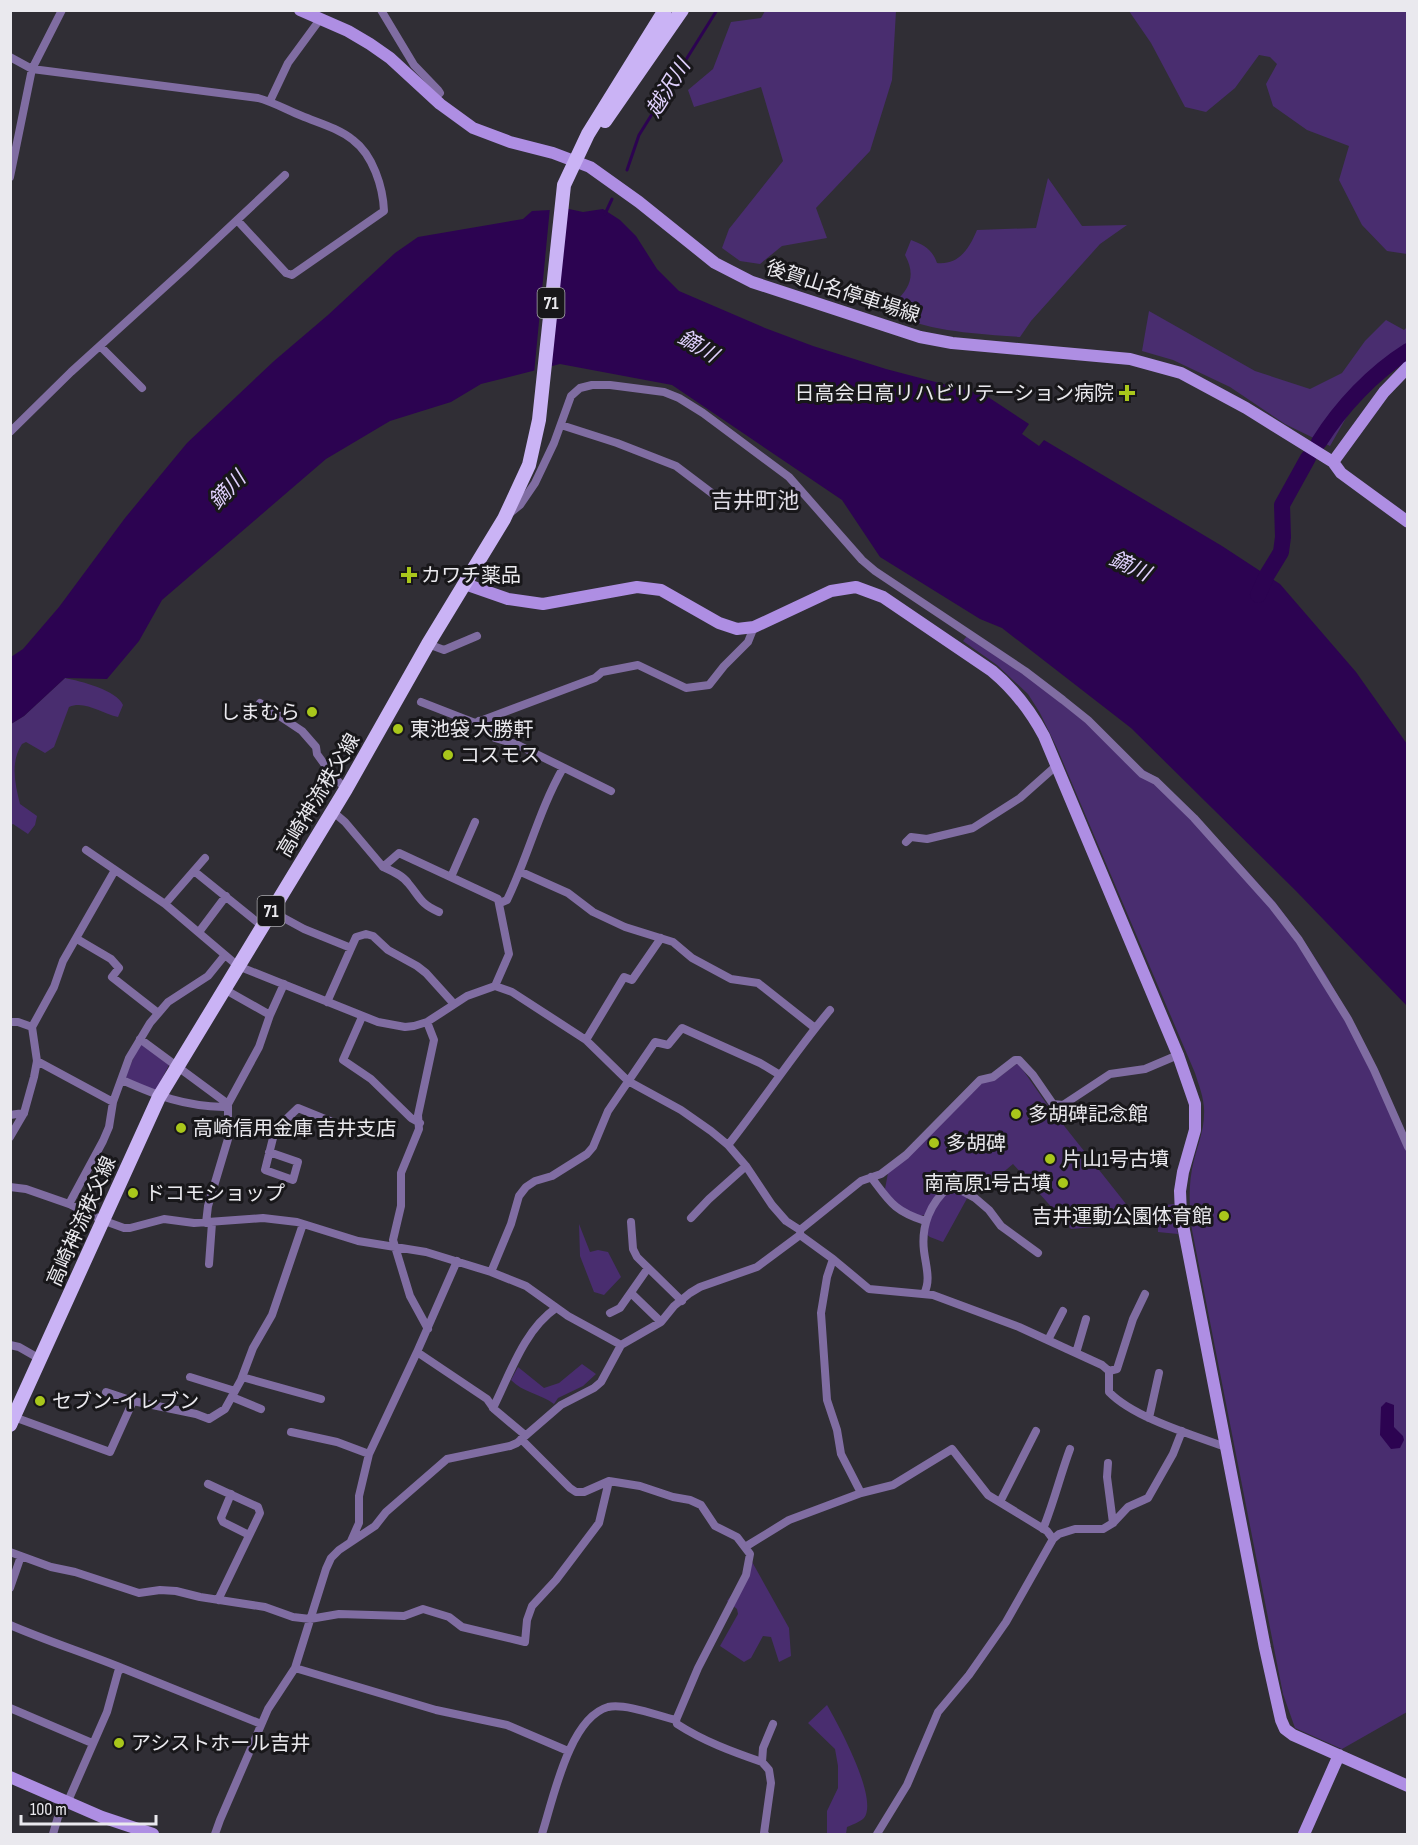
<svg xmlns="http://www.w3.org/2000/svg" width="1418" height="1845" font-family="'Sofia Sans Condensed','Noto Sans JP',sans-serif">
  <rect width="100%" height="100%" fill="#302e35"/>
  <path fill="#492d6f" d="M765,11H896L892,80L870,151L816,208L827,238L782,246L760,264L740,261L722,248L729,229L783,161L761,87L694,107L688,90L713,69L731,22L761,18Z
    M1129,11H1407V254L1387,251L1362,225L1339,180L1349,146L1307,130L1273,106L1266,84L1277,64L1270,57L1259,55L1235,88L1206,112L1185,107L1151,43Z
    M1048,178L1082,226L1127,225L1100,244L1031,321L1020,337C980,334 932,332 895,315V302C910,288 916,275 905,255L911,240C924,245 932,249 937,263C959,265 969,249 977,230L1036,228Z
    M1149,311L1255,371L1310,389L1342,373L1365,341L1386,320L1404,330L1407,327V353L1354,404L1330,446L1285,424L1230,387L1173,360L1142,351Z
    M970,632L1026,669L1144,770L1159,779L1230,852L1275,902L1302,938L1326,975L1350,1017L1407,1140V1712L1342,1749L1295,1728L1283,1694L1192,1230C1189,1206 1188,1183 1194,1160C1198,1144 1204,1130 1204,1114C1205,1100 1199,1086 1195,1073L1057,748L1040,713L1028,694L997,665L963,641Z
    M65,678C80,681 117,690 123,705L118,717C102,714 85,700 69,707L54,747L45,753L26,742L22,744C10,762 15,784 20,804L37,816L35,825L28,834L13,824L11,825V724L24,716Z
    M139,1045H144L170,1063L155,1092L125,1078Z
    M1018,1063L1046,1103L1130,1209L1174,1204V1216L1178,1234L1158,1232V1226L1128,1224L1071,1229L1013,1164L976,1195L970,1193L943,1242L930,1237L926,1234L925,1215C906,1221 895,1202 885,1189L888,1173L981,1083L995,1080Z
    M579,1224L590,1252L598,1250L608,1252L621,1277L604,1295L594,1292L580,1256Z
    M582,1364L596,1374L583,1386L558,1398L554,1404C541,1394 522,1392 511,1380L518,1367L544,1388L559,1383Z
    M751,1560L789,1628L791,1656L779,1662L771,1637L763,1636L751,1658L744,1662L720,1646L738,1614L737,1609L727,1601L739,1585Z
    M827,1705C838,1724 879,1799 864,1818C860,1822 852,1825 847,1827L846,1834H827V1811L838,1788V1766L835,1749L808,1723Z"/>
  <path fill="#2c0351" d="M569,209L583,212L603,209L620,220L636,236L657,269L679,291L765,328L813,346L886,369L985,395L1029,424L1022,434L1039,446L1044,440L1222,546L1280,584L1356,672L1407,744V1006L1296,891L1131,728L1002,628L980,619L880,557L842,500L672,385L560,364L481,384L451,402L390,421L326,459L162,600L139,641L107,679L65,678L24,716L11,724V657L23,649L59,607L125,518L187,443L274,361L328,315L395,253L418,237L523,219L532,211Z
    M1386,1402L1394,1405V1427L1403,1436L1404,1440L1400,1448L1391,1449L1380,1435L1381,1407Z"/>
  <path fill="#302e35" d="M567,206L550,370L534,374L550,207Z"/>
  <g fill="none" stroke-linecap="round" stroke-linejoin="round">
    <path stroke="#2c0351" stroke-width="3" d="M627,170L639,135L717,10
      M605,214L612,199"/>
    <path stroke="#2c0351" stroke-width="16" d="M1319,442C1341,407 1373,373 1408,351
      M1258,595L1267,575L1281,552L1283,537L1282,505L1308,458"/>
    <path stroke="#806da2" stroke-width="8" d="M381,10L414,65L438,90L440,93L434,99
      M10,57L32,69L258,98C273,102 287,110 302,116C319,123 338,128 353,140C373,155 383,187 384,211L292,275L286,273L237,220
      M270,101L288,63L321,18
      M10,177L32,69L62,10
      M100,346L142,388
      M561,425L617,443L676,466L713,494
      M10,432L71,372L189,265L285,175
      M509,514L520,505L535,483L554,443L571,396L580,388L592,385H610L664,392L679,398L703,413L789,477L862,560L875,571L1025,671L1063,700L1088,720L1142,774L1156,781L1194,818L1272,905L1299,940L1348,1019L1374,1070L1408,1147
      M428,644L444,650L477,636
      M421,702L475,723L595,678L602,672L638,665L686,688L709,685L724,666L748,642L754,627
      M260,703L302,731L316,747L317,754L333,776L346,789
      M479,721L495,738L516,744L611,791
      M332,811L345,822L383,867L399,853L498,899L509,954L495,986
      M906,842L911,837L927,839L973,828L1020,798L1056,766
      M86,850L165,904L238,966L378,1022L405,1027L414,1026L427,1022L467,996L495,986L512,992L586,1040L628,1081L681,1110L711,1131L728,1145L746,1166L772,1205L786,1221L800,1230V1235L833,1259L869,1289L933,1295L1019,1327L1102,1365L1109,1371V1392C1134,1418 1193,1435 1228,1448
      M383,867C392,871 402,875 408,883C420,897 420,904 439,912
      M194,871L262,926
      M521,872L568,893L593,912L625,927L673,942L692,958L731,979L758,983L815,1028
      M451,877L475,822
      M500,903L507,900C528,857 539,810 563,768
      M165,904L205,858
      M271,911L304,929L351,948
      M199,932L226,896
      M77,939L111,959L119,968L112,977L158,1013
      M224,989L270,1015
      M327,1002L356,937L366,934L373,936L388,950L417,966L426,973L454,1004
      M362,1017L343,1060L371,1079L411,1118L420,1123
      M10,1022H18L32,1027
      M427,1022L434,1040L418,1115L419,1129L401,1173V1206L393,1240L410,1296L428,1329
      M140,1039L228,1104V1139L208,1206L206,1223
      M586,1040L624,977L632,980L661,938
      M37,1061L113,1102
      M122,1080C158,1096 184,1106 224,1107L228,1104L259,1047L270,1015L284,984
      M10,1115L24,1113
      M228,1123L275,1130L265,1170L293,1180L298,1162L269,1152
      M275,1130L298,1108L330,1121
      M10,1137L24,1113L34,1077L37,1061L32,1027L54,987L63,961L115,870
      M728,1145C763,1101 794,1053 830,1010
      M871,1177C890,1202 894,1211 925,1221
      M10,1187L26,1189L69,1204L102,1220L124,1228H130L164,1219L194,1223L263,1218L297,1222L358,1241L426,1252L491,1272L526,1286L568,1316L621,1345
      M69,1204L103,1141L109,1127L113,1102L129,1058L150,1023L168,1002L208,976L225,955
      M691,1218L709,1199L746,1166
      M631,1222L633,1249L637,1257L682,1301
      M800,1230L861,1181L881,1174L906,1155L980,1080L993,1077L1015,1060H1019L1033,1075L1053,1104L1063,1105L1110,1074L1145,1069L1178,1055
      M833,1259L827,1277L821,1313L827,1400L837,1430L841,1454L861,1493
      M457,1261L417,1352L487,1399L494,1409L525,1435
      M209,1264L212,1223
      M491,1272L511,1224L519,1196L526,1187L535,1181L552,1176L587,1154L593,1147L608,1111L655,1042L668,1045L682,1028L760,1063L780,1075
      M632,1294L661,1322
      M924,1294C931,1280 926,1267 924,1251C921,1226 930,1203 949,1187L953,1186L975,1198L989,1210L1001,1226L1038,1253
      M610,1313L620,1308L648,1268
      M1048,1340L1063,1311
      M10,1345L19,1347L40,1359
      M1076,1353L1086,1319
      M1109,1371L1117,1369L1133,1319L1145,1294
      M190,1377L235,1391
      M242,1377L321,1399
      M106,1392L133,1401L196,1414L209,1419L225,1409L241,1380L253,1348L272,1315L303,1224
      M232,1397L261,1409
      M493,1408C510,1374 524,1330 556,1308
      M14,1417L110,1452L133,1401
      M1149,1418L1159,1373
      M291,1432L337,1442L369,1454
      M521,1439L570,1488L576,1492H584L609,1481L640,1486L673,1497L690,1500L701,1505L715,1526L737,1537L750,1554L746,1575L698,1668L676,1720
      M1108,1463L1107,1477L1113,1523
      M208,1484L258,1507L260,1513L218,1600
      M231,1494L221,1518L223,1522L249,1535
      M1000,1502L1036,1431
      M1043,1529C1054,1502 1060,1476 1070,1449
      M351,1541L359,1523V1496L369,1454L417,1352
      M745,1547L789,1520L861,1493L893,1485L952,1449L988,1495L1047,1531L1053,1539
      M10,1552L51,1567L75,1572L139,1593L160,1590L176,1591L200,1597L265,1607L293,1617L310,1619L339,1614L404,1616L423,1609L449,1617L462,1627L525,1642L527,1620L532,1606L556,1580L599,1523L609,1481
      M10,1588L21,1556
      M10,1625C47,1641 85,1653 122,1668
      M295,1668L436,1710L507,1725L568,1751
      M10,1708L92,1743
      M53,1834L58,1817L68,1801L107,1712L118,1672L122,1668L261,1724
      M215,1834L220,1820L268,1709L295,1668L326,1569L331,1558L339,1550L375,1526L386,1512L447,1459L510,1446L517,1443L561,1405L594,1388L601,1382L621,1345L661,1322L674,1306L690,1293L700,1287L757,1267L800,1235
      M542,1834C553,1800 569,1718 608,1707C625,1703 659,1716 676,1720L677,1724C703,1741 733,1752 762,1762
      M765,1834L764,1833L771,1783L769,1770L762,1762L763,1748L773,1724
      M877,1834L907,1785L938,1712L969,1675L1006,1622L1053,1539L1059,1534L1075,1529H1103L1113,1523L1128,1507L1148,1498L1173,1454L1182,1431"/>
    <path stroke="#ae8ee3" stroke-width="12" d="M300,10L348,31L370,44L390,58L440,104L473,128L510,142L553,153L590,167L639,202L715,263L752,282L920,337L952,343L1130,359L1181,373L1246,408L1333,462L1341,473L1408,522
      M1333,462L1384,392L1408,367
      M465,584L508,599L543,604L637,587L661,590L719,623L737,629L754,627L831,591L856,587L883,597L992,671C1015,690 1030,710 1044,736L1178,1055L1195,1104V1130L1183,1172L1180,1191L1181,1215L1265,1648L1281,1720L1285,1729L1293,1735L1408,1786
      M10,1777L102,1817L153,1834
      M1304,1834L1339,1755"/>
    <path stroke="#cab3f5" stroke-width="14" d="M605,121L682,10
      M10,1425L159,1097L346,789L428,644L504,519L529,465L539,420L564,185L588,134L665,10"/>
  </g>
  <g fill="#a9c71b" stroke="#18171a" stroke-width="2">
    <path d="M1124 384h6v6h6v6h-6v6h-6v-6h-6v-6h6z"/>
    <path d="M406 566h6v6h6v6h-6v6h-6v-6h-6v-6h6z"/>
    <circle cx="312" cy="712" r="6"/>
    <circle cx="398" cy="729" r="6"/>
    <circle cx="448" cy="755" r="6"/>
    <circle cx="1016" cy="1114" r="6"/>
    <circle cx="181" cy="1128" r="6"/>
    <circle cx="934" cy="1143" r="6"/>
    <circle cx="1050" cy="1159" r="6"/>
    <circle cx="1063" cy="1183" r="6"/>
    <circle cx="133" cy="1193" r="6"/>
    <circle cx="1224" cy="1216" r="6"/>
    <circle cx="40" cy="1401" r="6"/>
    <circle cx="119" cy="1743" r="6"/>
  </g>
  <g text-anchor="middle" stroke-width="6" stroke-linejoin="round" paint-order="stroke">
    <g fill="#18171a" stroke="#abaaae" stroke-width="1.5">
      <rect x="537.5" y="288" width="27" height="30" rx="4.5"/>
      <rect x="257.5" y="896" width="27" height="30" rx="4.5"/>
    </g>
    <g font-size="18" font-weight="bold" fill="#eae9ee">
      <text x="551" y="309">71</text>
      <text x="271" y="917">71</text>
    </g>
    <g font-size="20" fill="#eae9ee" stroke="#18171a">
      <text transform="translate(843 291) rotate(18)" y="7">後賀山名停車場線</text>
      <text transform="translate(318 795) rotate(-59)" y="7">高崎神流秩父線</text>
      <text transform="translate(81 1221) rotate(-66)" y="7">高崎神流秩父線</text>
    </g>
    <g font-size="20" fill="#eae9ee" stroke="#18171a" text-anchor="start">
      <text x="1114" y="400" text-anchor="end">日高会日高リハビリテーション病院</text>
      <text x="421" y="582">カワチ薬品</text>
      <text x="300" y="719" text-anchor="end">しまむら</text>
      <text x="410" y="736">東池袋 大勝軒</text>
      <text x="460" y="762">コスモス</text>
      <text x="1028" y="1121">多胡碑記念館</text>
      <text x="193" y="1135">高崎信用金庫 吉井支店</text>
      <text x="946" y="1150">多胡碑</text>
      <text x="1062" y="1166">片山1号古墳</text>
      <text x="1051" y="1190" text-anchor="end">南高原1号古墳</text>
      <text x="145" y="1200">ドコモショップ</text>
      <text x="1212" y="1223" text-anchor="end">吉井運動公園体育館</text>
      <text x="52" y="1408">セブン-イレブン</text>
      <text x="131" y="1750">アシストホール吉井</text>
    </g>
    <g font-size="21" font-style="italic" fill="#dfd0fc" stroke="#18171a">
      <text transform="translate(668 88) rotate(-58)" y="7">越沢川</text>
      <text transform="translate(698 346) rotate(31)" y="7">鏑川</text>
      <text transform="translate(227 490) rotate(-46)" y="7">鏑川</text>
      <text transform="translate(1130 566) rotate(25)" y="7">鏑川</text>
    </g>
    <g font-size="22" fill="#e0dde6" stroke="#18171a">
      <text x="755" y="508">吉井町池</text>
    </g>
  </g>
  <rect width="1418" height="1845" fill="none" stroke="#eae9ee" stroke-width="24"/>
  <path d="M21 1815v9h135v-9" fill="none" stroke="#eae9ee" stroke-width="3"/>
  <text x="30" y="1815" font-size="18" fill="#eae9ee" stroke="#18171a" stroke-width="4.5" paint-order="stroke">100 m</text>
</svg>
